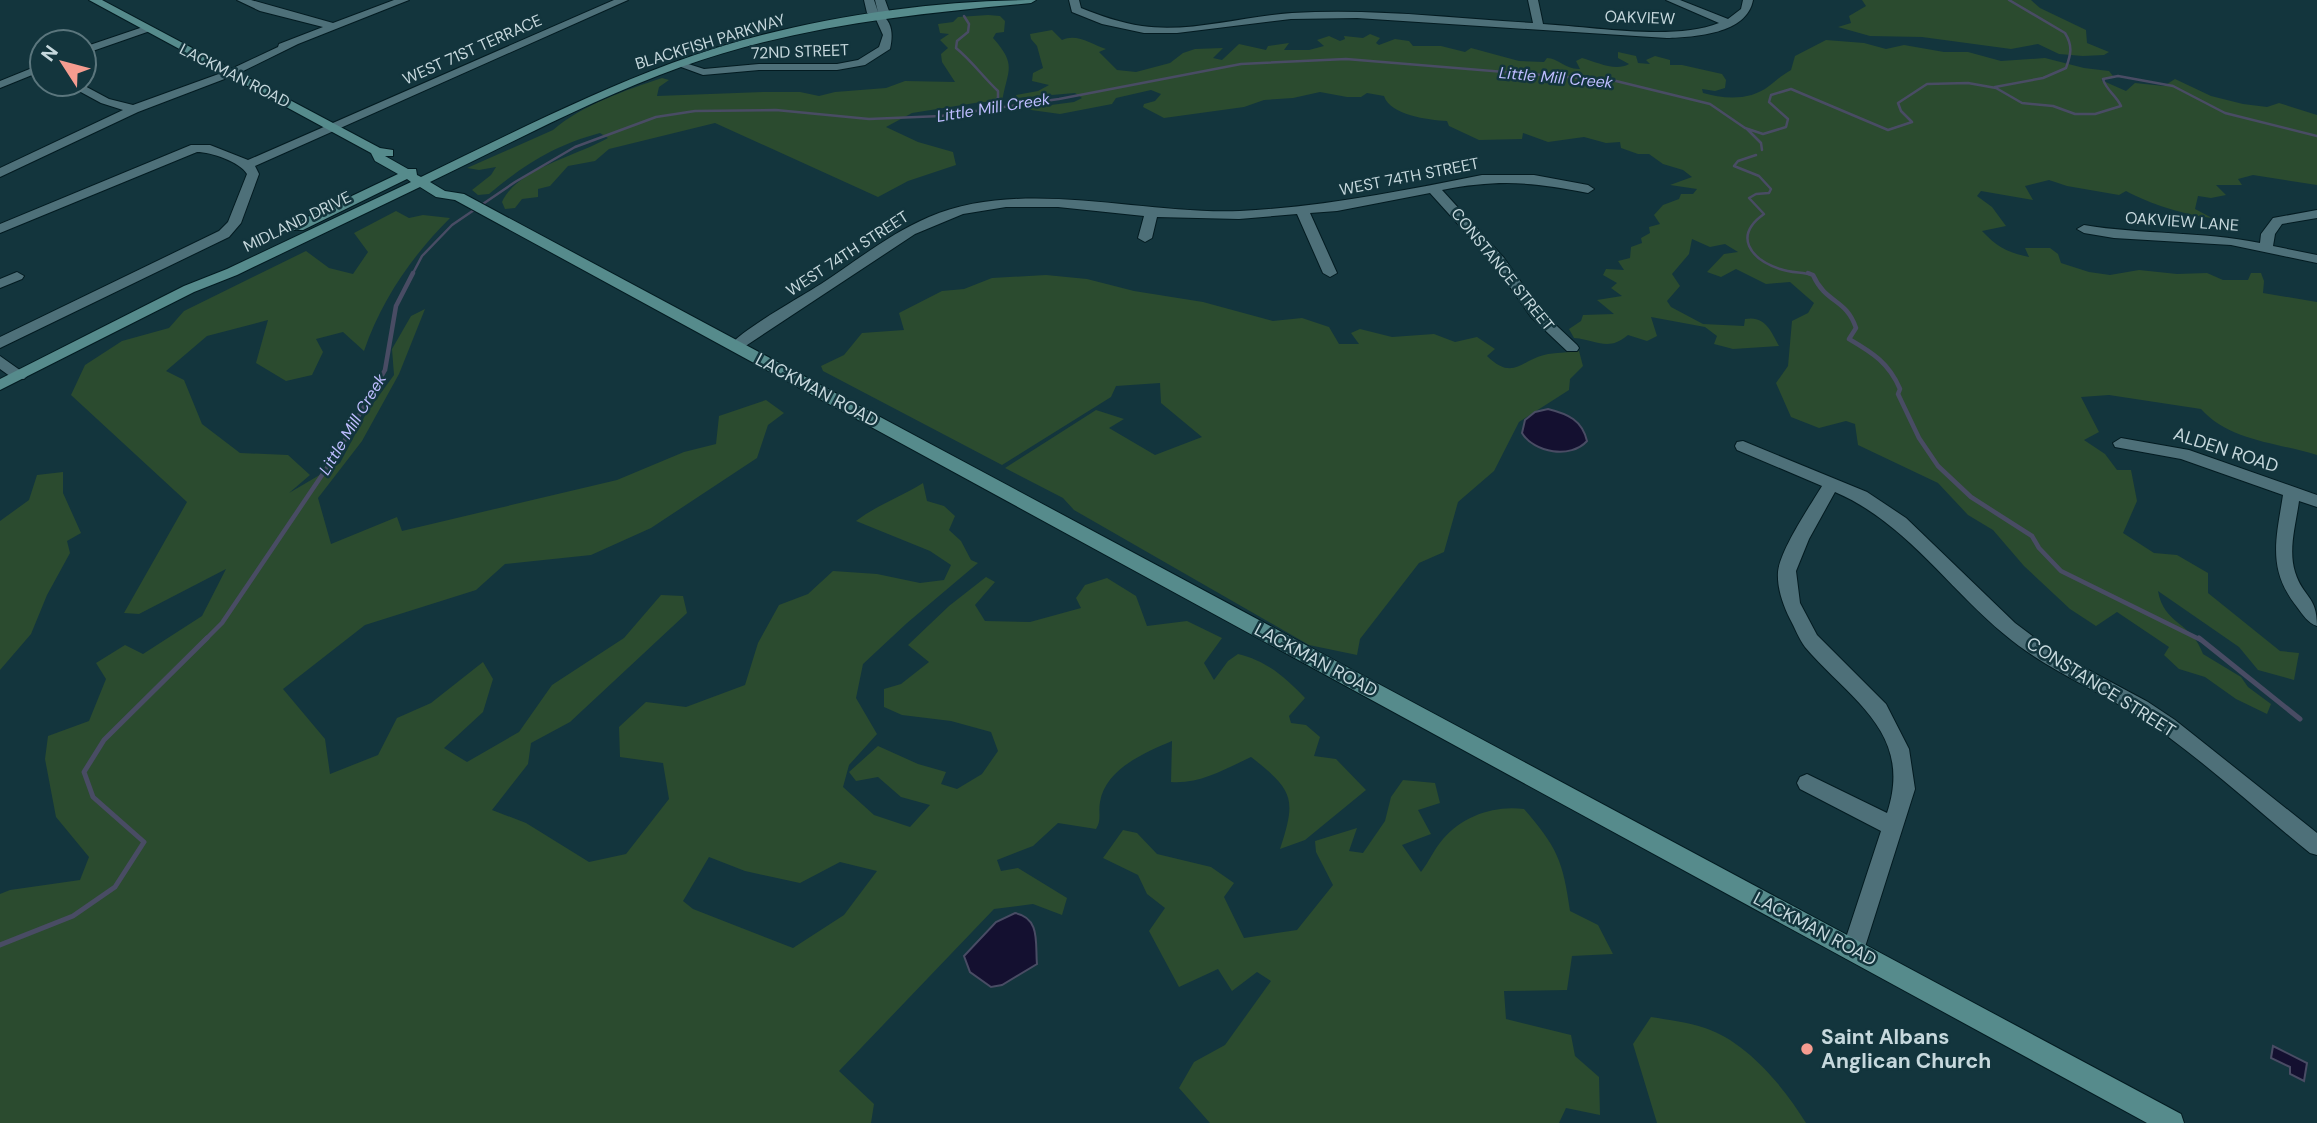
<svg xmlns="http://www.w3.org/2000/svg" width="2317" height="1123" font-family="'DM Sans',sans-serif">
  <rect width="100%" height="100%" fill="#13353d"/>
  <path fill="#2b4b2f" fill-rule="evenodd" d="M1862,0H2031L2040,8L2086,30L2087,43L2109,52L2104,55L2083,56L2059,54L2038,44L2011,49L1922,37L1870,36L1838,27L1851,23L1849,16L1866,6Z
    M988,15L1000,16L1005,21L1004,32L996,33L993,38C1018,66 1007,70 1002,102H981L912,113L886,127L918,142L953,152L956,165L908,181L878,197L715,123L609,149L595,161L568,166L550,186L538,189V197L522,199L515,208L505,209L502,202C516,169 579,155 608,138L600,133C555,145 525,164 489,194L478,195L472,190L491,175L496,167L479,170L467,168L553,130C582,105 626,90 662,78L669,80L659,87L657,96L763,92H800L819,96L835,92L886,88L905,81L955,82L942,62L941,54L948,48L940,40L949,34L940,33L938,24L953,22L958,17Z
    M1052,30L1062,40C1077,33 1091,44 1106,49L1099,52L1117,70L1136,72L1170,63L1183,53L1195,49L1223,48L1213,58L1222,60L1239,44L1266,50L1268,46L1289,43L1284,50H1309L1324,46L1317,40L1329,36L1340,41L1345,39L1344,36L1363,38L1370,34L1380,38L1376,43L1379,45L1395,39L1409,41L1413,46H1441L1465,52L1471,48L1519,61L1544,62L1547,58C1558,58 1566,70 1580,69L1576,61L1582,58C1597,62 1615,72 1629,64L1618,58V52L1636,56L1638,63L1650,64L1646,60L1655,56L1670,60V65H1682L1722,74L1726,80L1725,88L1715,91L1702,89L1703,93C1724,99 1750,101 1769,86C1777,80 1782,75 1791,70L1795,56L1826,40L1864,43L1886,49L1904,45L1944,52H1968L2001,61L2045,58L2084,68L2109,71L2113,76L2101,80L2126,91L2135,83L2164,86L2175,79L2211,96L2243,104L2267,107L2279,103L2317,115V185L2253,175L2238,179L2242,185H2216L2226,195L2211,198L2198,196L2195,209L2212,218C2185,215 2150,204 2126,191L2119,195L2067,186L2049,180L2025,186L2033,200L1981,191L1977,196L1992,207L2006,226L1982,231C1996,246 2008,253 2029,257L2025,248H2050L2058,254L2061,263L2089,272L2110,275L2139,270L2177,274L2207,273L2223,280H2248L2251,273H2261L2264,281L2263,293L2317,302V455C2279,443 2229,441 2201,409L2109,395L2081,397L2099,432L2084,440L2105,454L2117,470H2131L2137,501L2123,533L2154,553L2177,555L2208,573V593L2280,651L2299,653L2294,680L2258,670L2239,647L2158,591C2164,625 2192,622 2203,654L2241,677L2248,687L2271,704L2267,714L2236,699L2205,677L2179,669L2164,655L2169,647L2117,612L2096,626L2070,609L2024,566L1993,530L1968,515L1938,483L1858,445L1855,424L1846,421L1819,428L1791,417L1776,383L1788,366L1792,321L1808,313L1814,303L1790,282L1766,284L1736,269L1721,277L1707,272L1724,254L1738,252L1725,244L1710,247L1692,239L1689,254L1672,274L1680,286L1667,301L1671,307L1703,324L1744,326L1745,319C1765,315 1771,331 1779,346L1733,349L1714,344L1717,336L1705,327L1651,317L1657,336L1647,341L1628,335C1608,352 1598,340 1574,338L1569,329L1581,321L1583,315L1614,314L1597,300L1622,296L1611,288L1617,283L1603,275L1606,269L1624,270L1618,261L1630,258L1631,247L1642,243L1641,238L1650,233L1649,227L1660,224L1654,215L1663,205L1679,199L1681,194H1693L1697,189L1670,185L1692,177L1683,170L1663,164L1649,154H1638L1621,148L1620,142L1606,143L1584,137L1548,142L1523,133L1522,139L1479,140L1449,126L1447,121C1428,120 1390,115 1384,96L1367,93L1361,97H1347L1320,92L1293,98L1264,100L1244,107L1164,118L1143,107L1144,104L1155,101L1161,94L1151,90L1116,98L1112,104L1060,114L1031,110L1028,108L1074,102L1082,98L1075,93L1017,98L1016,95L1038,91L1049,85L1032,81L1033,73L1043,68L1037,46L1031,39L1030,34Z
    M396,211L409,218L423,215L450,218C412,256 382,299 364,351L343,332L316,339L323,352L312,375L286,381L256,363L268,320L207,336L166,371L184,380L202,424L240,453L288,455L310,475L289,493L340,463L367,412L394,375L392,349L411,316L425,309L399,374L362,441L318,498L331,544L397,517L402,531L617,480L684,452L716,444L719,416L766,400L784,413L768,425L757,458L651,528L591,555L505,564L476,590L365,625L283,689L325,739L330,774L378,755L397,718L431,703L483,662L493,679L483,712L444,748L467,762L519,732L552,685L624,638L661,595L683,596L687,613L570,722L531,743L528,764L492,810L526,823L589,862L626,854L669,799L663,763L620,757L619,727L646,702L686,707L745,685L758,643L779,605L808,594L833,571L877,574L920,583L944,580L951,565L930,551L856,521C877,505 901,497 923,483L927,501L944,506L955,516L949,530L961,541L971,560L978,563L907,623L863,664L856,698L877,734L849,765L843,787L874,815L910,827L930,805L901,797L878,777L856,781L849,772L878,746L918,764L946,772L941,784L957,789L982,774L998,751L991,732L951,721L902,715L884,707V689L901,684L929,662L908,645L949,606L986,577L995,582L975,605L985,621L1030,622L1081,608L1076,598L1085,585L1107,578L1136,596L1147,626L1187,621L1222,638L1204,663L1214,680L1228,661L1238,654C1267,661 1285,677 1305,698L1289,716L1291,723L1306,725L1320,737L1314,756L1336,759L1366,790L1305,840L1280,849C1297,798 1293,790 1251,757C1225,769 1201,784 1171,782L1172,741C1146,752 1105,769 1100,802C1098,813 1102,819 1096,829L1058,823L1033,846L997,860L1001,871L1018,868L1067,898L1062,915L1033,904L994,909L839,1071L874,1104L871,1123H0V894L10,890L80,880L89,857L56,817L45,759L48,736L89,721L106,679L96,663L125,645L143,654L202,616L226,569L139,614L124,613L187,502L71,395L85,365L122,341L169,328L184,311L306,251L329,268L353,274L368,252L354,233ZM709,857L745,871L800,883L840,862L877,871L844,915L793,948L693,909L683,901Z
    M1046,275L1087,279L1134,291L1203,302L1273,321L1302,318L1329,327L1339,344H1359L1351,333L1360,329L1392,337L1434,334L1455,342L1477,337L1495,349L1487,356C1513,381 1520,361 1544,355C1555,352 1568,353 1579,351L1583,366L1570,379L1569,390L1519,422L1494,471L1458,502L1444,552L1419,563L1360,639L1357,655L1309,645L1074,510L1063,498L1005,468L1096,410L1124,419L1109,428L1155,455L1202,437L1161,403L1160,383L1116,386L1111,397L1002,465L823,371L821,366L844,355L862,333L904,330L899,313L942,291L964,289L992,278Z
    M63,472V493L81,533L67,541L70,553L47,595L31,634L0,670V521L29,500L37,475Z
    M1403,780L1435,783L1440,803L1418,810L1431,834L1402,845L1421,872C1429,862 1434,849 1443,839C1463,816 1494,805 1524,809C1557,847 1563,861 1570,911L1598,925L1613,954L1572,956L1567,990L1504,991L1506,1019L1571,1035L1575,1056L1599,1077L1600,1115L1566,1108L1559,1123H1210L1179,1088L1194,1062L1225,1045L1271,981L1257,972L1232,991L1218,969L1179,987L1149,931L1165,908L1147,894L1138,875L1103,858L1123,830L1137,833L1157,854L1211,867L1234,883L1224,897L1244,938L1297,930L1333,885L1316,852L1315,841L1357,828L1349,851L1363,853L1385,821L1391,797Z
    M1651,1017C1669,1020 1688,1022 1705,1028C1747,1042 1783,1086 1806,1123H1657L1633,1044Z"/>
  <path fill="#141030" stroke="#494c64" stroke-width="2" d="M1548,409C1568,414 1582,420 1587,441C1571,459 1534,453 1522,433L1525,420L1535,412Z
    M1015,913C1041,918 1035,944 1037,964L1002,985L991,987L970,972L964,956L996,922Z
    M2273,1046L2307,1063L2304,1081L2290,1074V1067L2271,1058Z"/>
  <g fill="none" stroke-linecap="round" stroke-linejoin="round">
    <path stroke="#494c64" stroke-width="2.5" d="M964,16L969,24L968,32L957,41L956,48C972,61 983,77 998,91V98L987,108
      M1995,87L2043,78L2066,68C2071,54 2073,46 2065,33L2009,0
      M1747,129L1761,143L1762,150
      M1756,155L1738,161L1734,166L1759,176L1771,189L1769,193L1756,194L1749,198L1764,214C1733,236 1750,259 1780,269C1791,273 1802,272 1813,275
      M412,275L422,256L452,225L515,182L575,147L656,117L695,111L776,110L869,119L941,116L1059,99L1241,64L1346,59L1616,81L1710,104L1745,128L1763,134L1786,127L1788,119L1769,102L1771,95L1791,89L1888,130L1912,122L1901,111L1898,103L1927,84L1968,83L1996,88L2022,103L2053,106L2075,114H2095L2121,106C2116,95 2106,90 2103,79L2118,76L2173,86L2225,113L2317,136"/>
    <path stroke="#494c64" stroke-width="4.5" d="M1808,273L1813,275C1826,304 1846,298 1856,328L1849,339C1873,353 1889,363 1900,389L1898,394L1919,438L1938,466L1971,497L2032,536L2039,548L2061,571L2201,640
      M205,640L222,623L339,450L385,370L396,306L413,273"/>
    <path stroke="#494c64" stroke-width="5" d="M2199,638L2300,719
      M0,945L73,916L115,887L144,842L93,797L84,772L104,740L207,638"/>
    <defs>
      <path id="minor" d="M237,0H251L333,23L394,0H409L298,44L235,75L138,112L0,177V168L123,110L101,103L66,84H81L109,99L133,105L227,71L278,47L279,44L323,27L260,11Z
        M614,0H628L255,166L259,174L241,223L229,237L0,348V337L219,231L228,222L247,174C240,162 211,152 197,152L0,233V224L191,145H210L248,160Z
        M1069,0H1079L1081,8C1101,16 1121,23 1142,26C1191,33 1243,16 1292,13C1372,8 1453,18 1533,23L1528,0H1538L1543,24C1593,27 1675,41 1719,23L1666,0H1680L1728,19L1741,9L1743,0H1753C1747,34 1695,37 1667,38L1357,18L1291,19L1177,33H1144L1102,24L1072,12Z
        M880,14C893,21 893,36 890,49L865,65L837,70H759L703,75L673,64L679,61L704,69L759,64H837L858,60L879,47L883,35L875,17Z
        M146,26L151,29L150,31L84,54V47Z
        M42,64V71L0,88V81Z
        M1482,175H1534L1588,185L1594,189L1588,193C1532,182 1499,179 1442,190L1504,258L1541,311L1577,345L1579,348L1577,351H1567L1531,317L1494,264L1430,193L1337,211L1310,213L1337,273L1330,277L1323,273L1297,214L1239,219L1157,217L1152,238L1145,242L1138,238L1144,216L1058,207H1006L963,214L915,234L741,349H731L729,346C743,329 799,298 821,284C856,261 891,233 929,217C1023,177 1141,215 1240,211C1322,207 1402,191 1482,175Z
        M2317,210V218L2282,224L2275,234L2273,246L2317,255V263L2231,245L2114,238L2084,233L2077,229L2084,225C2142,235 2202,231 2260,243L2261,234L2273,218Z
        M17,272L24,276L22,279L0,288V279Z
        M0,356L24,373L27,376L24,379H14L0,369Z
        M2121,438L2189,450L2317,495V507L2299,501C2296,524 2288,549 2295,572C2303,598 2317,595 2317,626C2308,623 2303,615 2297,607C2267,569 2276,540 2283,495L2181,459L2115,447L2113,443Z
        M1743,441L1867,492L1906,518L2015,623L2051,650L2148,702L2175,720L2317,833V855L2310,853C2253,807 2196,753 2135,714C2091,687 2044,668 2004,634C1947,587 1905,522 1835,492L1809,539L1796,571L1800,603L1817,635L1886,704L1909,749L1915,789L1864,950L1861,958L1853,961L1845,958L1842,950L1881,831L1800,789L1797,783L1800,777L1807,774L1887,813C1914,732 1850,700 1805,647C1799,639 1795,628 1790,619C1783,605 1777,588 1778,572C1780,550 1810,506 1822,486L1737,450L1735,446L1737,442Z"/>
      <path id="tertiary" d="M864,0H874L878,12L875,0H885L889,11L884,19H876L867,13Z"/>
      <path id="secondary" d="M89,0H102L380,148L393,150V156H385L408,169H416L417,175L421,177C504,137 586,95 672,63C781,22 920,0 1036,0L1031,3C913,14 794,26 681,67C595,98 513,142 430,182L445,191L464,194L2181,1114L2184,1123H2147L455,200L436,197L420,187L237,275L194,292L0,390V379L184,286L227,269L411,182L407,179L303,230H293V224L398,174L375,161L371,153Z"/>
    </defs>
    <use href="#minor" stroke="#031b21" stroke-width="2"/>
    <use href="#tertiary" stroke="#031b21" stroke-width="2"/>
    <use href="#secondary" stroke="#031b21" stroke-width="2"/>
    <use href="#minor" fill="#4e7079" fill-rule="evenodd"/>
    <use href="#tertiary" fill="#4e7079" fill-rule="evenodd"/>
    <use href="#secondary" fill="#568b8c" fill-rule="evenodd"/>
  </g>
  <circle fill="#f59c90" stroke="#13353d" stroke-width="2.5" cx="1807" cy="1049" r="7"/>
  <g text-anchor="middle" stroke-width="5" stroke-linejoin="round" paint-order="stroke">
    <g font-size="16" fill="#c6d8dd" stroke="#13353d">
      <text transform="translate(1640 17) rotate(2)" y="6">OAKVIEW</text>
      <text transform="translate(710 41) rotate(-17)" y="6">BLACKFISH PARKWAY</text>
      <text transform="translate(472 49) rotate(-24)" y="6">WEST 71ST TERRACE</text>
      <text transform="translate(800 51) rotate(-2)" y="6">72ND STREET</text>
      <text transform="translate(235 75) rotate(27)" y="6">LACKMAN ROAD</text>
      <text transform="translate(1409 176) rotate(-11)" y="6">WEST 74TH STREET</text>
      <text transform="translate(297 221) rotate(-26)" y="6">MIDLAND DRIVE</text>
      <text transform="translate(2182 221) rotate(4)" y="6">OAKVIEW LANE</text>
      <text transform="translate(847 253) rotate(-33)" y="6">WEST 74TH STREET</text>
      <text transform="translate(1503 269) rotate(51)" y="6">CONSTANCE STREET</text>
    </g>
    <g font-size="16" font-style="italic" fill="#bebdff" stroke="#13353d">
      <text transform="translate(1556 77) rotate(5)" y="6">Little Mill Creek</text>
      <text transform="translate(993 107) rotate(-9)" y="6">Little Mill Creek</text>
      <text transform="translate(352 424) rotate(-59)" y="6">Little Mill Creek</text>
    </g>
    <g font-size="18" fill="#c6d8dd" stroke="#13353d">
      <text transform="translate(817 390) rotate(28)" y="6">LACKMAN ROAD</text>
      <text transform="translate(2226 450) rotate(18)" y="6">ALDEN ROAD</text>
      <text transform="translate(1316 660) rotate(28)" y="6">LACKMAN ROAD</text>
      <text transform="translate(2101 687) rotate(32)" y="6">CONSTANCE STREET</text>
      <text transform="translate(1815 929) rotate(28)" y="6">LACKMAN ROAD</text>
    </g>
    <g font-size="21" font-weight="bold" fill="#c6d8dd" stroke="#13353d" text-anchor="start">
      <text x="1821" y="1044">Saint Albans<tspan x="1821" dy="24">Anglican Church</tspan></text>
    </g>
  </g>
  <g transform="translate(63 63) rotate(306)"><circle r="33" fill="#13353d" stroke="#5b767d" stroke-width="2"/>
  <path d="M0-5L12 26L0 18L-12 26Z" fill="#f59c90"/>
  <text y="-10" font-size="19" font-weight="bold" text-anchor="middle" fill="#c6d8dd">N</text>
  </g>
</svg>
